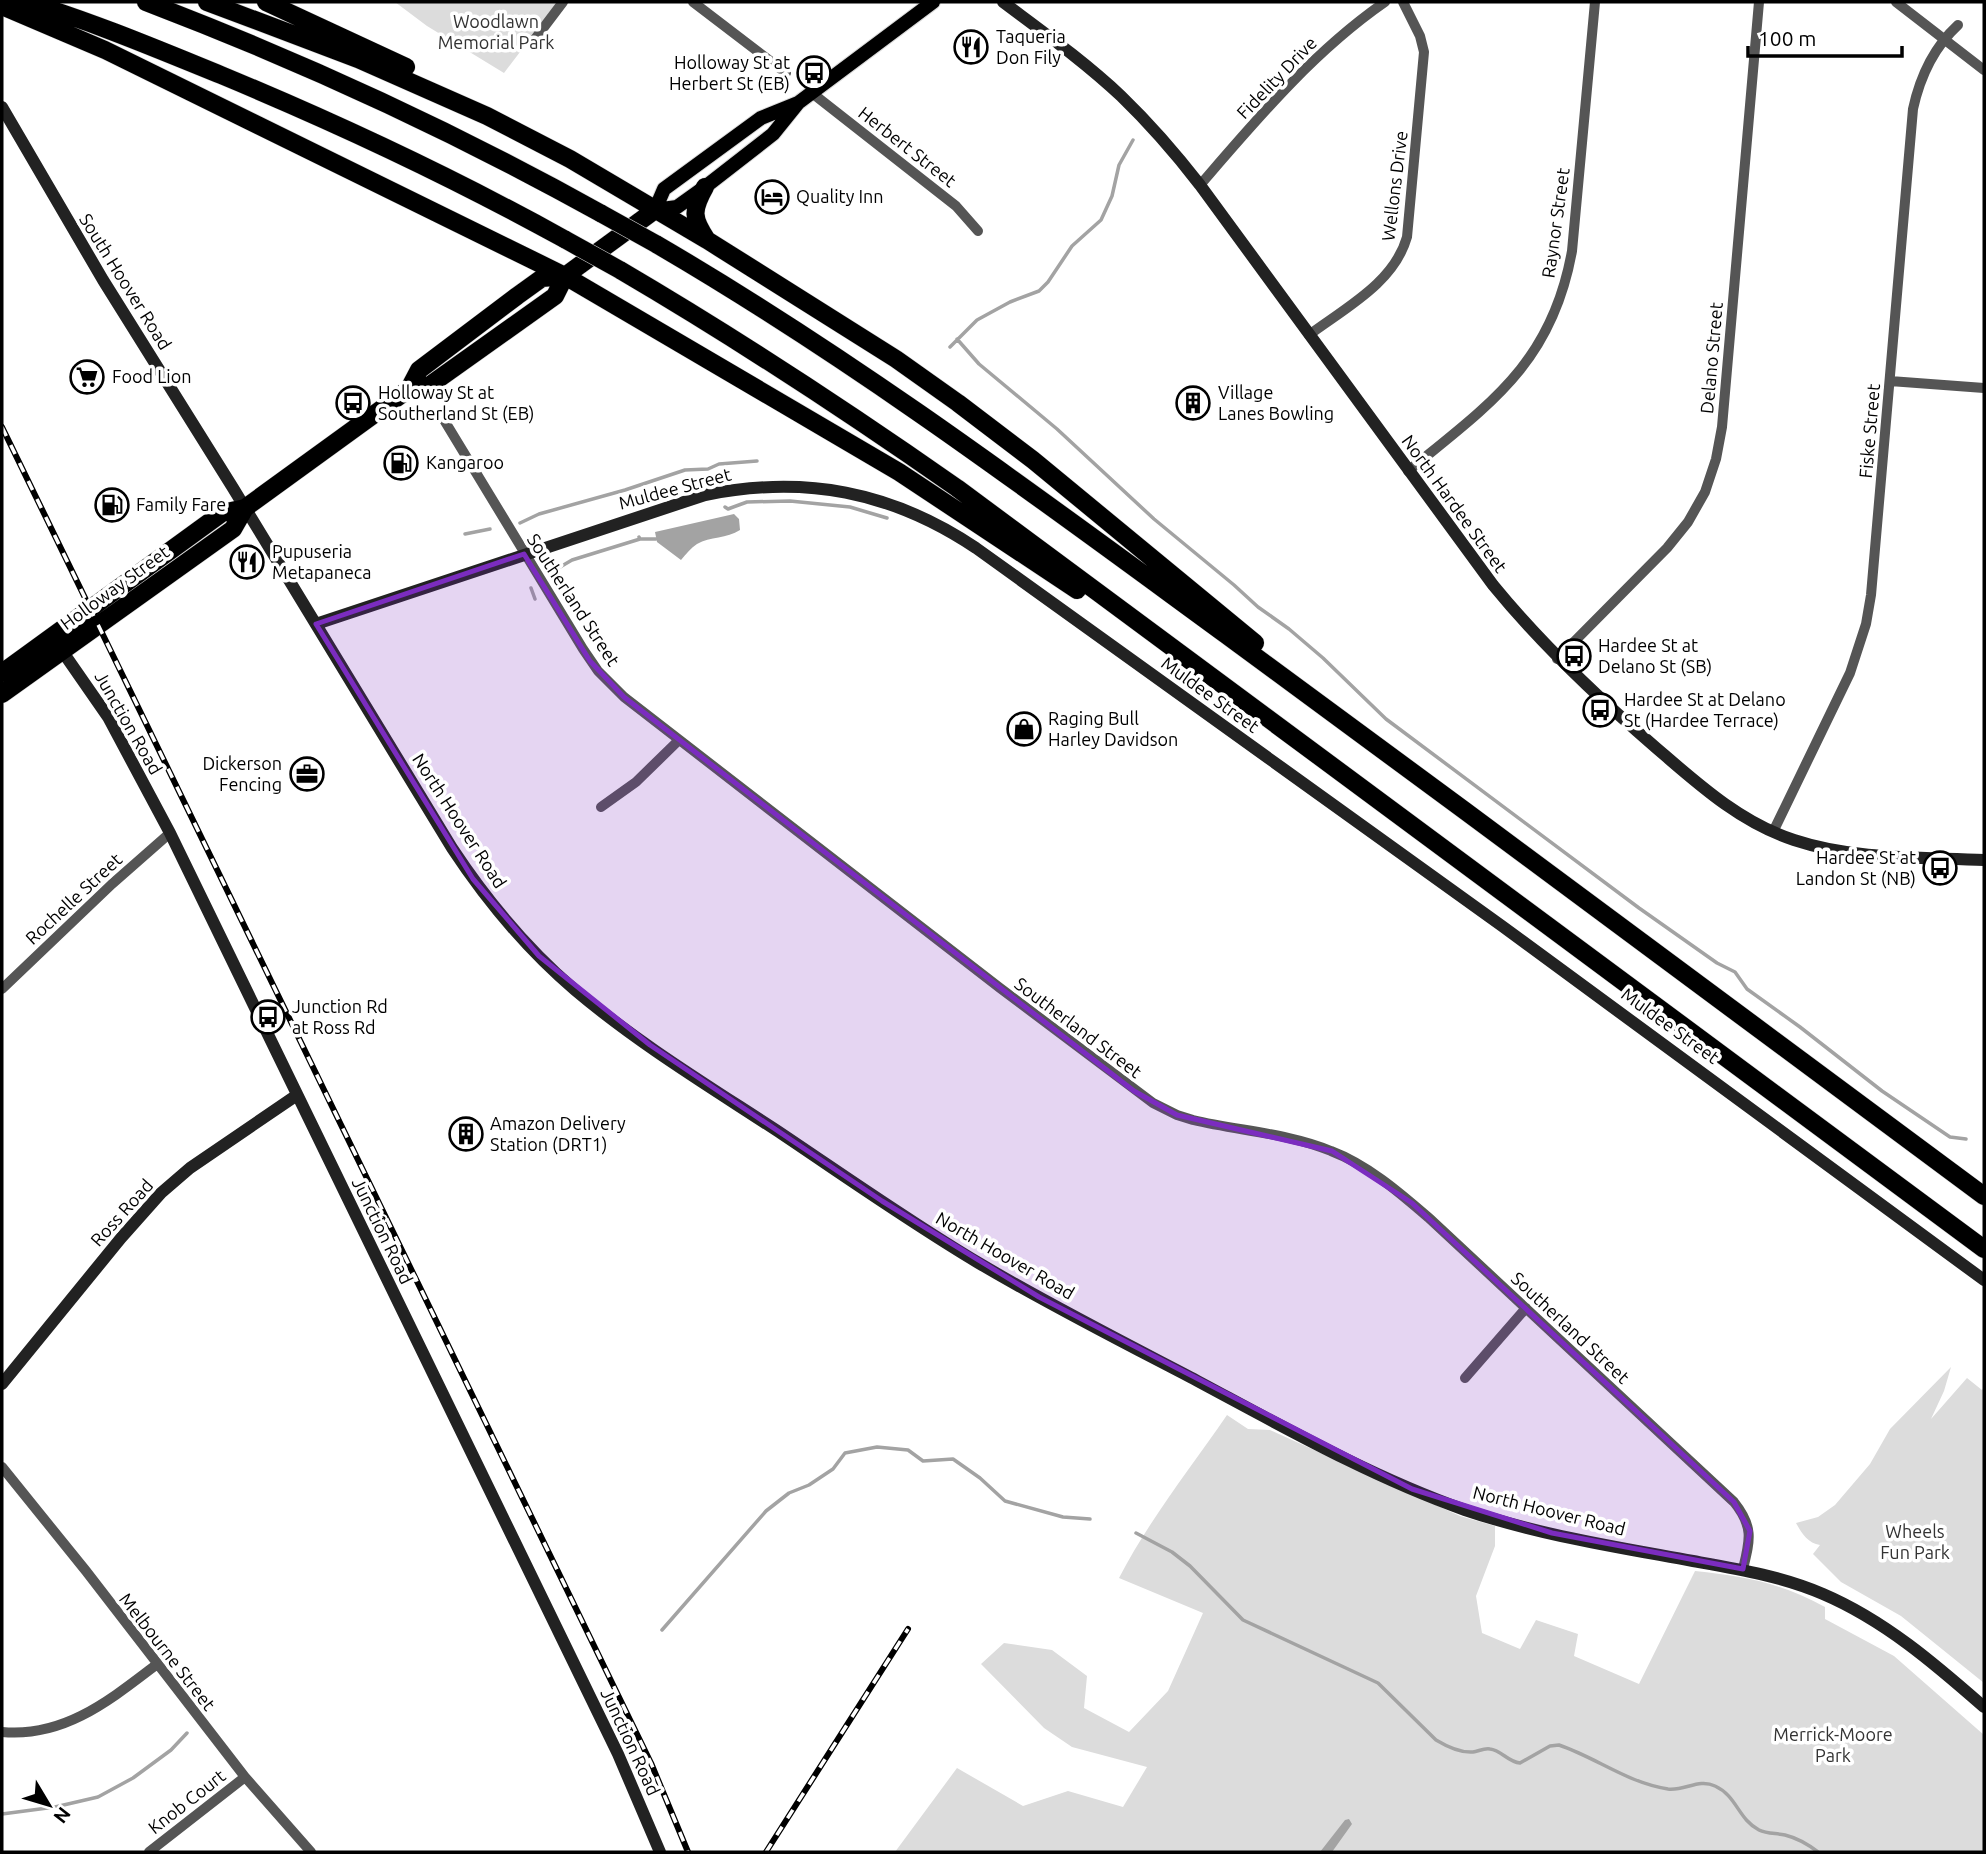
<svg xmlns="http://www.w3.org/2000/svg" width="1986" height="1854" font-family="Ubuntu,sans-serif">
  <rect width="100%" height="100%" fill="#fff"/>
  <path fill="#dcdcdc" d="M395,2H558L504,73L427,26Z
    M1951,1367L1944,1391L1931,1419L1967,1378L1982,1390L1984,1387V1683L1901,1616L1841,1582L1813,1554L1820,1545C1808,1543 1802,1534 1796,1523L1818,1517L1835,1505L1870,1464L1890,1429Z
    M1227,1415L1248,1429L1270,1430L1460,1516L1495,1526V1546L1476,1596L1482,1633L1520,1649L1536,1620L1578,1634L1574,1656L1639,1684L1695,1571C1744,1576 1781,1583 1825,1607V1619L1894,1656L1984,1735V1852H895L957,1768L1023,1806L1068,1791L1123,1807L1147,1767L1072,1747L1044,1728L981,1664L1004,1643L1052,1650L1087,1676L1084,1708L1129,1732L1168,1691L1203,1613L1119,1578C1149,1520 1190,1469 1227,1415Z"/>
  <path fill="#a3a3a3" d="M734,514L739,519L740,530C727,539 710,536 697,544C691,548 686,554 681,560L657,542L655,532Z
    M1349,1819L1352,1824L1332,1852H1320L1345,1820Z"/>
  <g fill="none" stroke-linecap="round" stroke-linejoin="round">
    <path stroke="#a3a3a3" stroke-width="3.5" d="M957,339L979,364L1057,429L1154,519L1234,585L1258,607L1289,629L1323,658L1386,719L1639,908L1717,963L1735,972L1747,989L1800,1027L1882,1091L1950,1137L1966,1139
      M950,347L977,320L1010,302L1039,291L1048,282L1072,246L1101,220L1112,196L1119,165L1133,140
      M725,507L728,509L747,502L790,501L850,507L887,518
      M520,523L539,514L625,490L685,470L708,469L719,464L757,461
      M465,534L490,529
      M640,539H656
      M555,570L572,560L640,539L639,537
      M531,588L535,599
      M1136,1533L1172,1552L1190,1566L1243,1620L1378,1683L1436,1740C1446,1746 1461,1753 1473,1752C1479,1751 1484,1748 1490,1749C1501,1750 1508,1762 1520,1763L1550,1746L1559,1745C1597,1758 1628,1783 1668,1789C1685,1791 1699,1778 1715,1786C1737,1796 1738,1819 1759,1830C1767,1834 1776,1833 1785,1835C1797,1838 1809,1845 1818,1852
      M662,1630L766,1511L789,1493L809,1485L833,1469L845,1453L877,1447L908,1450L923,1461L953,1459L980,1478L1005,1501L1063,1517L1090,1519
      M2,1814L55,1807L98,1797L133,1778L171,1750L187,1733"/>
    <defs>
      <path id="primary" d="M798,103L761,118L664,189L655,210L677,207L705,187L773,134L798,103L933,2"/>
      <path id="highway" d="M27,2C93,22 157,49 221,75C339,124 454,178 566,240
        M146,2C303,62 455,132 602,214
        M207,2L358,59L487,116L570,159L707,240L896,359L958,403L1033,460L1255,643
        M266,2L406,67
        M2,6L105,50L565,276L899,472L1077,590
        M705,187C692,210 692,218 707,240
        M656,244C855,360 1039,498 1225,634C1479,820 1731,1009 1984,1196
        M620,270C736,338 847,411 957,488L1984,1249
        M409,389L430,385L555,296L565,276
        M2,673L222,513L245,508
        M2,694L233,529L245,508L409,389L419,370L517,296L542,278L565,276L655,210"/>
    </defs>
    <use href="#primary" stroke="#dbdbdb" stroke-width="16"/>
    <use href="#highway" stroke="#dbdbdb" stroke-width="19"/>
    <path stroke="#555" stroke-width="10" d="M693,2L786,73
      M1896,2L1984,70
      M535,39L563,2
      M812,93L956,206L978,231
      M1200,185C1257,119 1313,52 1385,2
      M1309,335C1345,308 1394,283 1407,237L1424,52L1420,36L1403,2
      M1890,381L1984,388
      M441,415L583,649L598,671L624,697L1000,988L1153,1103L1177,1115L1193,1120C1239,1131 1288,1133 1331,1151C1368,1165 1400,1193 1429,1218L1734,1502C1754,1527 1750,1540 1743,1569
      M1408,471C1490,404 1552,363 1572,251L1595,2
      M1557,659L1667,548L1688,522L1705,492L1716,459L1722,427L1759,2
      M601,807L636,782L679,740
      M1773,832L1850,673L1866,624L1871,595L1913,109C1920,77 1933,48 1958,25
      M2,989L112,884L170,833
      M1465,1378L1526,1308
      M2,1467L86,1571L245,1777L311,1852
      M2,1732C64,1738 110,1700 156,1665
      M149,1852L245,1777"/>
    <path stroke="#222" stroke-width="12" d="M1003,2C1043,32 1085,62 1121,96C1150,124 1176,154 1200,185L1493,585C1542,645 1596,696 1654,746C1697,783 1739,822 1794,840C1854,860 1922,857 1984,860
      M2,107L103,280L233,488L452,848C487,901 527,949 575,990C639,1044 712,1088 782,1134C846,1177 910,1222 977,1262C1046,1303 1119,1340 1190,1377C1280,1425 1369,1476 1465,1510C1539,1535 1617,1547 1693,1561C1738,1569 1781,1576 1823,1594C1884,1620 1935,1664 1984,1707
      M316,624L705,495C804,475 891,491 976,548L1502,926L1984,1280
      M58,645L108,717L170,833L618,1754L660,1852
      M2,1384L121,1238L161,1193L190,1168L297,1095"/>
    <use href="#primary" stroke="#000" stroke-width="14"/>
    <use href="#highway" stroke="#000" stroke-width="18"/>
    <defs>
      <path id="rail" d="M2,427L651,1763L688,1852
        M766,1852L908,1629"/>
    </defs>
    <use href="#rail" stroke="#000" stroke-width="6"/>
    <use href="#rail" stroke="#fff" stroke-width="3.5" stroke-dasharray="10" stroke-linecap="butt"/>
    <defs>
      <path id="highway-bridge" d="M602,214L656,244
        M566,240L620,270"/>
    </defs>
    <use href="#highway-bridge" stroke="#dbdbdb" stroke-width="19" stroke-linecap="butt"/>
    <use href="#highway-bridge" stroke="#000" stroke-width="18"/>
  </g>
  <path fill="#7b2cbf" fill-opacity="0.2" stroke="#7b2cbf" stroke-width="5" stroke-linejoin="round" d="M524,554L590,661L624,697L1134,1091L1177,1115L1332,1151L1412,1203L1734,1502L1750,1531L1743,1569L1552,1533L1412,1489L1039,1297L882,1201L650,1045L539,956L473,879L316,624Z"/>
  <defs>
    <symbol id="restaurant-ring" viewBox="-11 -11 22 22"><circle r="9.5" fill="#fff" stroke="#000" stroke-width="1.5"/><path d="M-5-6h1v4h1v-4h1v4h1v-4h1v5L-1.5 .5V6h-2V.5L-5-1ZM5-6V6H3V1.5H1.5Q1.5-4 5-6Z" fill="#000"/></symbol>
    <symbol id="bus-ring" viewBox="-11 -11 22 22"><circle r="9.5" fill="#fff" stroke="#000" stroke-width="1.5"/><path d="M-5-6H5V4H4V6H2V4H-2V6H-4V4H-5ZM-3.5-4V0h7V-4ZM-3.5 1.2v1.5H-2V1.2ZM2 1.2v1.5H3.5V1.2Z" fill="#000"/></symbol>
    <symbol id="hotel-ring" viewBox="-11 -11 22 22"><circle r="9.5" fill="#fff" stroke="#000" stroke-width="1.5"/><path d="M-6-4.5h1.5V1H6V5H4.5V3h-9V5H-6ZM-4 0a1.8 1.8 0 1 1 3.6 0ZM.5 0V-2.5h3Q6-2.5 6 0Z" fill="#000"/></symbol>
    <symbol id="supermarket-ring" viewBox="-11 -11 22 22"><circle r="9.5" fill="#fff" stroke="#000" stroke-width="1.5"/><path d="M-6-5.5h2.5l.6 2H6L4.5 2H-2.5L-4.4-4H-6ZM-1.5 3.2a1.3 1.3 0 1 0 .1 0ZM3 3.2a1.3 1.3 0 1 0 .1 0Z" fill="#000"/></symbol>
    <symbol id="building-ring" viewBox="-11 -11 22 22"><circle r="9.5" fill="#fff" stroke="#000" stroke-width="1.5"/><path d="M-4-6H4V6H1V3H-1V6H-4ZM-2.5-4.3h1.7v1.8h-1.7ZM.8-4.3h1.7v1.8H.8ZM-2.5-1h1.7V.8h-1.7ZM.8-1h1.7V.8H.8Z" fill="#000"/></symbol>
    <symbol id="fuel-ring" viewBox="-11 -11 22 22"><circle r="9.5" fill="#fff" stroke="#000" stroke-width="1.5"/><path d="M-5.5-6h7V0h2V4h1.3V-2.5L3-4.5l.8-.8L6-3V5H2.5V1h-1V6h-7ZM-4.2-4.7v3.2H.2V-4.7Z" fill="#000"/></symbol>
    <symbol id="shop-ring" viewBox="-11 -11 22 22"><circle r="9.5" fill="#fff" stroke="#000" stroke-width="1.5"/><path d="M-5-2.5h2.3a2.7 3.5 0 0 1 5.4 0H5L5.5 6h-11ZM-1.5-2.5h3a1.5 2.3 0 0 0-3 0Z" fill="#000"/></symbol>
    <symbol id="office-ring" viewBox="-11 -11 22 22"><circle r="9.5" fill="#fff" stroke="#000" stroke-width="1.5"/><path d="M-6-3h4V-5.5h4V-3h4V5H-6ZM-1-4.5V-3h2v-1.5ZM-6 0V1H6V0Z" fill="#000"/></symbol>
  </defs>
  <g fill-rule="evenodd">
    <use href="#restaurant-ring" x="952" y="28" width="38" height="38"/>
    <use href="#bus-ring" x="795" y="54" width="38" height="38"/>
    <use href="#hotel-ring" x="753" y="178" width="38" height="38"/>
    <use href="#supermarket-ring" x="68" y="358" width="38" height="38"/>
    <use href="#bus-ring" x="334" y="384" width="38" height="38"/>
    <use href="#building-ring" x="1174" y="384" width="38" height="38"/>
    <use href="#fuel-ring" x="382" y="444" width="38" height="38"/>
    <use href="#fuel-ring" x="93" y="486" width="38" height="38"/>
    <use href="#restaurant-ring" x="228" y="543" width="38" height="38"/>
    <use href="#bus-ring" x="1555" y="637" width="38" height="38"/>
    <use href="#bus-ring" x="1581" y="691" width="38" height="38"/>
    <use href="#shop-ring" x="1005" y="710" width="38" height="38"/>
    <use href="#office-ring" x="288" y="755" width="38" height="38"/>
    <use href="#bus-ring" x="1921" y="849" width="38" height="38"/>
    <use href="#bus-ring" x="249" y="998" width="38" height="38"/>
    <use href="#building-ring" x="447" y="1115" width="38" height="38"/>
  </g>
  <g text-anchor="middle" stroke-width="7" stroke-linejoin="round" paint-order="stroke">
    <g font-size="18" fill="#333" stroke="#fff">
      <text x="496" y="28">Woodlawn<tspan x="496" dy="21">Memorial Park</tspan></text>
      <text x="1915" y="1538">Wheels<tspan x="1915" dy="21">Fun Park</tspan></text>
      <text x="1833" y="1741">Merrick-Moore<tspan x="1833" dy="21">Park</tspan></text>
    </g>
    <g font-size="18" fill="#000" stroke="#fff" text-anchor="start">
      <text x="996" y="43">Taqueria<tspan x="996" dy="21">Don Fily</tspan></text>
      <text x="790" y="69" text-anchor="end">Holloway St at<tspan x="790" dy="21">Herbert St (EB)</tspan></text>
      <text x="796" y="203">Quality Inn</text>
      <text x="112" y="383">Food Lion</text>
      <text x="378" y="399">Holloway St at<tspan x="378" dy="21">Southerland St (EB)</tspan></text>
      <text x="1218" y="399">Village<tspan x="1218" dy="21">Lanes Bowling</tspan></text>
      <text x="426" y="469">Kangaroo</text>
      <text x="136" y="511">Family Fare</text>
      <text x="272" y="558">Pupuseria<tspan x="272" dy="21">Metapaneca</tspan></text>
      <text x="1598" y="652">Hardee St at<tspan x="1598" dy="21">Delano St (SB)</tspan></text>
      <text x="1624" y="706">Hardee St at Delano<tspan x="1624" dy="21">St (Hardee Terrace)</tspan></text>
      <text x="1048" y="725">Raging Bull<tspan x="1048" dy="21">Harley Davidson</tspan></text>
      <text x="282" y="770" text-anchor="end">Dickerson<tspan x="282" dy="21">Fencing</tspan></text>
      <text x="1916" y="864" text-anchor="end">Hardee St at<tspan x="1916" dy="21">Landon St (NB)</tspan></text>
      <text x="292" y="1013">Junction Rd<tspan x="292" dy="21">at Ross Rd</tspan></text>
      <text x="490" y="1130">Amazon Delivery<tspan x="490" dy="21">Station (DRT1)</tspan></text>
    </g>
    <g font-size="18" fill="#000" stroke="#fff">
      <text transform="translate(1277 78) rotate(-46)" y="6">Fidelity Drive</text>
      <text transform="translate(907 147) rotate(38)" y="6">Herbert Street</text>
      <text transform="translate(1395 186) rotate(-83)" y="6">Wellons Drive</text>
      <text transform="translate(1556 223) rotate(-82)" y="6">Raynor Street</text>
      <text transform="translate(125 282) rotate(58)" y="6">South Hoover Road</text>
      <text transform="translate(1712 358) rotate(-85)" y="6">Delano Street</text>
      <text transform="translate(1870 431) rotate(-85)" y="6">Fiske Street</text>
      <text transform="translate(675 489) rotate(-15)" y="6">Muldee Street</text>
      <text transform="translate(1454 504) rotate(54)" y="6">North Hardee Street</text>
      <text transform="translate(115 588) rotate(-36)" y="6">Holloway Street</text>
      <text transform="translate(573 600) rotate(57)" y="6">Southerland Street</text>
      <text transform="translate(1210 695) rotate(36)" y="6">Muldee Street</text>
      <text transform="translate(128 723) rotate(60)" y="6">Junction Road</text>
      <text transform="translate(459 821) rotate(57)" y="6">North Hoover Road</text>
      <text transform="translate(74 899) rotate(-43)" y="6">Rochelle Street</text>
      <text transform="translate(1670 1026) rotate(36)" y="6">Muldee Street</text>
      <text transform="translate(1078 1028) rotate(37)" y="6">Southerland Street</text>
      <text transform="translate(122 1213) rotate(-48)" y="6">Ross Road</text>
      <text transform="translate(382 1231) rotate(64)" y="6">Junction Road</text>
      <text transform="translate(1005 1256) rotate(30)" y="6">North Hoover Road</text>
      <text transform="translate(1570 1328) rotate(43)" y="6">Southerland Street</text>
      <text transform="translate(1549 1511) rotate(14)" y="6">North Hoover Road</text>
      <text transform="translate(167 1652) rotate(52)" y="6">Melbourne Street</text>
      <text transform="translate(630 1742) rotate(65)" y="6">Junction Road</text>
      <text transform="translate(187 1802) rotate(-38)" y="6">Knob Court</text>
    </g>
  </g>
  <rect width="1986" height="1854" fill="none" stroke="#000000" stroke-width="7"/>
  <g transform="translate(49 1805) rotate(128)" stroke="#ffffff" stroke-width="5" paint-order="stroke">
  <path d="M0-5L12 26L0 18L-12 26Z" fill="#000000"/>
  <text y="-10" font-size="19" font-weight="bold" text-anchor="middle" fill="#000000">N</text>
  </g>
  <path d="M1748 46v10h154v-10" fill="none" stroke="#000000" stroke-width="3.5"/>
  <text x="1758" y="46" font-size="21" fill="#000000" stroke="#ffffff" stroke-width="5" paint-order="stroke">100 m</text>
</svg>
